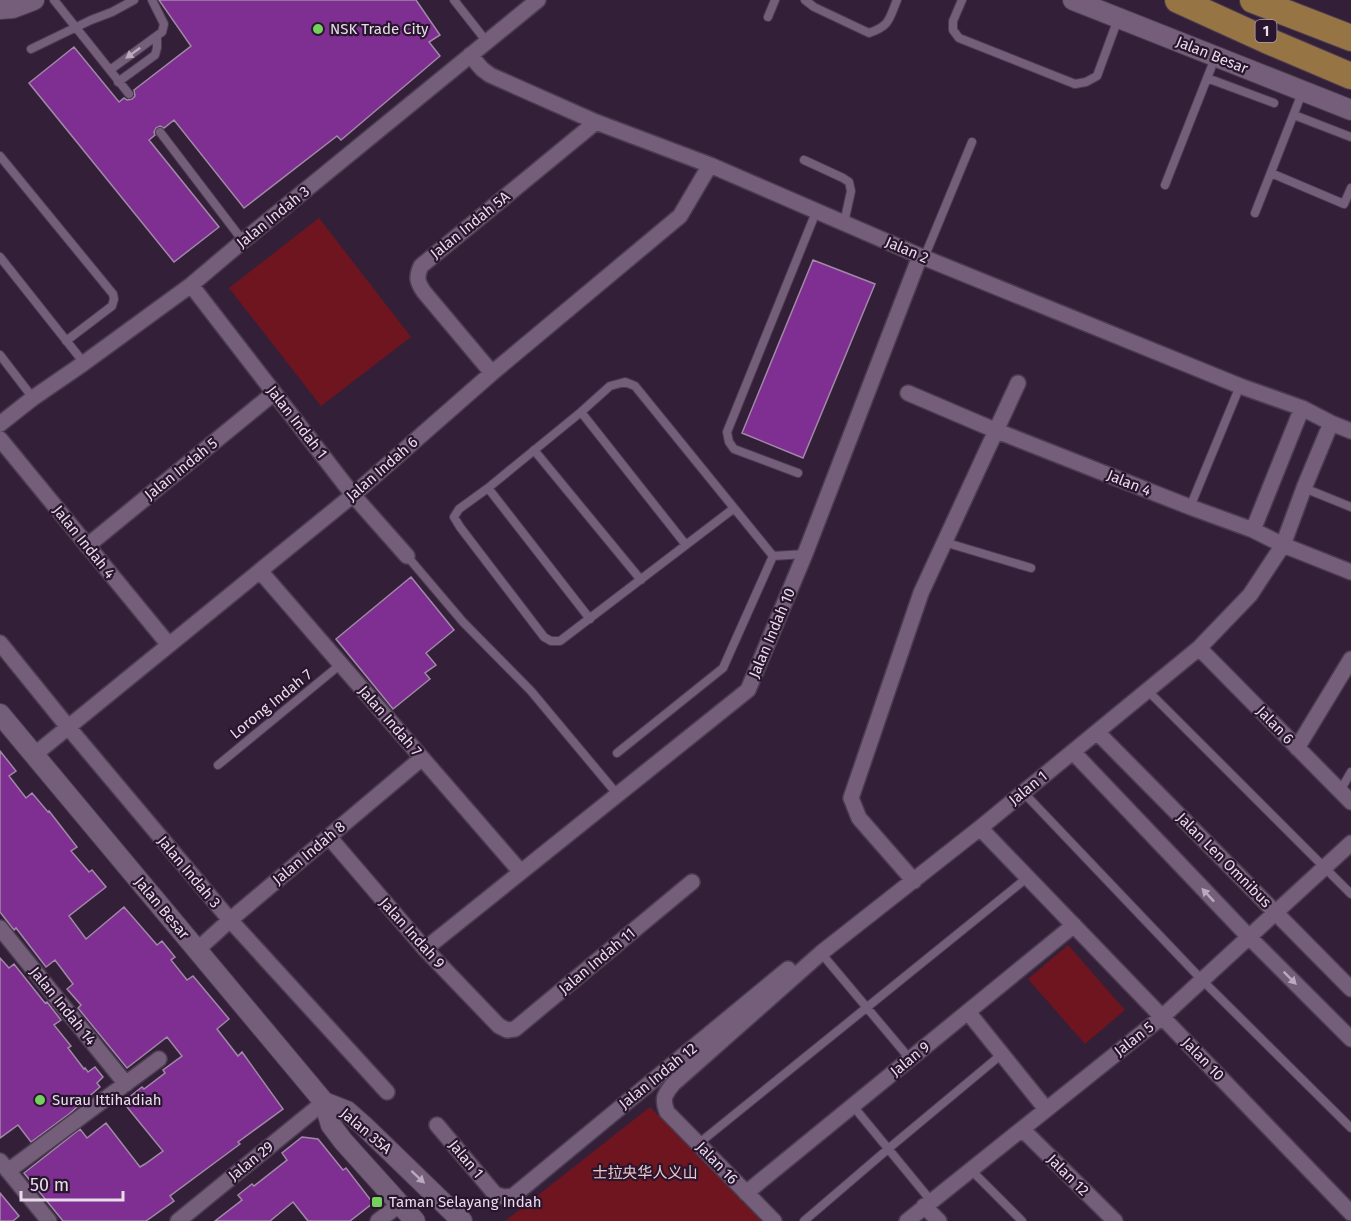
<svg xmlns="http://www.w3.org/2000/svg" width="1351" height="1221" font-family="'Fira Sans','Noto Sans SC',sans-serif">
  <rect width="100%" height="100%" fill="#332038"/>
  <path fill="#6e1520" d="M319,218L411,337L321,406L229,288Z
    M1068,945L1125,1010L1085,1044L1028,979Z
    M650,1107L762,1221H505Z"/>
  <path fill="#7f2f92" stroke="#a089a6" stroke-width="1.5" d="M159,0H416L440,35L429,42L440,56L341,140L337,136L244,208L174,120L164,128L160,126L156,128L154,132L155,135L149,140L219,227L174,262L29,83L74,47L119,102L124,98L127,100L132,99L135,96L134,90L191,46Z
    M813,260L875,284L803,458L742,433Z
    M411,577L454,630L426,653L436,665L425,673L430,679L393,709L336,639Z
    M0,751L16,771L9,776L26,798L32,793L48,812L49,811L77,847L71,851L89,872L92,870L106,887L69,916L86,939L124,907L157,945L162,941L175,957L171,960L187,980L193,976L229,1019L217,1029L238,1056L242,1052L283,1109L238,1142L240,1144L170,1196L174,1201L146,1221H63L24,1173L80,1129L87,1138L106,1123L140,1167L145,1164L163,1151L123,1102L142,1087L144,1089L165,1073L163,1070L182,1056L167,1037L127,1068L78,1008L81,1005L67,989L73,984L55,960L46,967L16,928L14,930L0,912Z
    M0,958L9,968L14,964L45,1003L47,1002L61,1020L54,1025L71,1046L68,1048L84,1069L85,1068L88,1072L95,1067L103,1077L97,1083L100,1087L69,1114L31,1142L18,1125L0,1138Z
    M302,1137L318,1139L343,1170L346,1168L373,1203L350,1221H308L293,1202L270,1221H215L242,1200L238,1195L252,1184L254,1186L287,1160L282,1153Z
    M0,1193L19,1216L13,1221H0Z"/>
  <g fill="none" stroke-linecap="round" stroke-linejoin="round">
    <defs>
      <path id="service" d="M54,0L129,94
        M454,0L487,42
        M805,0L814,7L869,33C890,26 889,19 897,0
        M962,0L953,21V30L959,38L1075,84L1086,82L1097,76L1118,19
        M768,17L775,0
        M31,49L91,20L112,12L134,0
        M110,70L162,32L164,24L152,0
        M1207,78L1274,103
        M118,82L155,55L157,48V37
        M1294,115L1351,137
        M160,132L243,241
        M0,156L113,294L114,299L112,306L66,341
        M804,160L843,178L849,182L851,191L844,223
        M1271,173L1344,204L1351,188
        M1165,185L1215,58
        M1255,213L1302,93
        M0,257L84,363
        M924,258L972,142
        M0,355L33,398
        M581,412L686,545
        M534,450L641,580
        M798,473L734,449L729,442L727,432L816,212
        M488,488L590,619
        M1304,488L1351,507
        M1190,507L1240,386
        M733,509L560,641H551L544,637L460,527L454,517L459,509L488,488L581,412L610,386L625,382L635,386L773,556L805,554
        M944,542L1031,568
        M407,556L463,622L531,691L617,794
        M1147,690L1351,894
        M617,753L723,668L773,556
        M218,765L341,664
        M1340,791L1351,772
        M1023,792L1202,980L1351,1128
        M821,953L910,1059
        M853,1106L932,1202
        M698,1144L1028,877
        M971,1170L1022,1221
        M804,1221L888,1149L1002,1054"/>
      <path id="minor" d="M470,55L482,69L490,75L596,122L710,165L920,256L1240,386L1302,408L1331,423L1351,431
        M191,285L353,495L407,556
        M492,373L424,292C417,282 416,277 421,266L596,122
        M908,393L997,431L1190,507L1253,530L1283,545L1351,572
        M0,424L33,398L84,363L191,285L243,241L538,0
        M0,439L169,645
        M1253,530L1302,408
        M87,546L274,393
        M260,571L520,871
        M0,643L68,727L230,920L387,1092
        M1199,648L1351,802
        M1097,732L1351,989
        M1297,748L1351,659
        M1073,752L1249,937L1351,1039
        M34,755L353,495L492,373L680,216L710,165
        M980,828L1351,1213
        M329,837L425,949L499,1026L507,1030L515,1029L692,882
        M914,881L859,818L851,798L921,593L1018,383
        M0,928L126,1084
        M425,949L748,690L805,554L920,256
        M197,950L230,920L422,758
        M968,1012L1046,1109
        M437,1125L495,1194L504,1197L513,1196L788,969
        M1022,1129L1115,1221
        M0,1161L49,1221
        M8,1171L159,1059
        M746,1193L1074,925
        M924,1206L939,1221
        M178,1221L324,1102
        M378,1221L399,1205
        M774,1221L667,1112C662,1099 664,1095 673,1084L821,953L980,828L1199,648L1250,595L1283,545L1304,488L1331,423
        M907,1221L1162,1017L1351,843"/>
      <path id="tertiary" d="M1073,0L1351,110
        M0,9L13,8L34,0
        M0,714L324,1102L331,1125L343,1141L415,1221
        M324,1102L347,1111L364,1126L462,1221"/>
      <path id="trunk" d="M1178,0L1266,40L1351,76
        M1253,0L1351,38"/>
    </defs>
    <use href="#service" stroke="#4b3c50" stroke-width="10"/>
    <use href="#minor" stroke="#4b3c50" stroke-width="18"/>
    <use href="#tertiary" stroke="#4b3c50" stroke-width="22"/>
    <use href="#trunk" stroke="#4b3c50" stroke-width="28"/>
    <use href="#service" stroke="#745e7a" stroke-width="8"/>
    <use href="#minor" stroke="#745e7a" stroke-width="15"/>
    <use href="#tertiary" stroke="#745e7a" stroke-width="20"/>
    <use href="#trunk" stroke="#967444" stroke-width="26"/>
  </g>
  <defs><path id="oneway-solid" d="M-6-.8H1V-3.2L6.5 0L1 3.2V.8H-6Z" transform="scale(1.5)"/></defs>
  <g fill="#baaabe">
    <use href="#oneway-solid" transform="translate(133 53) rotate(144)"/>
    <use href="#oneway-solid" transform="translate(1208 895) rotate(-133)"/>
    <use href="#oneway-solid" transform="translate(1290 978) rotate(45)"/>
    <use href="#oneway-solid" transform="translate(418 1177) rotate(43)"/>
  </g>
  <g fill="#74d25c" stroke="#29162e" stroke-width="2">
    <circle cx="318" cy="29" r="6"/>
    <circle cx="40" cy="1100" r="6"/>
    <rect x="371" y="1196" width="12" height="12" rx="3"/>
  </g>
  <g text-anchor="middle" stroke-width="4.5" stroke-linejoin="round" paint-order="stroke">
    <rect fill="#29162e" stroke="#afa1b2" stroke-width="1.5" x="1255.5" y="20" width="21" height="22" rx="4.5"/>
    <g font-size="14" font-weight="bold" fill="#e8dceb">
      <text x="1266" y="36">1</text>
    </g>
    <g font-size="15" fill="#e8dceb" stroke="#29162e" text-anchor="start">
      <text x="330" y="34">NSK Trade City</text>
      <text x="52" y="1105">Surau Ittihadiah</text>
      <text x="389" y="1207">Taman Selayang Indah</text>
    </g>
    <g font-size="15" fill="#e8dceb" stroke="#29162e">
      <text transform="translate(1212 55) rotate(22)" y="5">Jalan Besar</text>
      <text transform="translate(273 217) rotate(-39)" y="5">Jalan Indah 3</text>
      <text transform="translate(470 225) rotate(-39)" y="5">Jalan Indah 5A</text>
      <text transform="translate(907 250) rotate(23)" y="5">Jalan 2</text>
      <text transform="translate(297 422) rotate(52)" y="5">Jalan Indah 1</text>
      <text transform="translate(181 469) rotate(-39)" y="5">Jalan Indah 5</text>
      <text transform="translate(382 469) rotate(-41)" y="5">Jalan Indah 6</text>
      <text transform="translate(1129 483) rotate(22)" y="5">Jalan 4</text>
      <text transform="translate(84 542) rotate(51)" y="5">Jalan Indah 4</text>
      <text transform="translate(772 633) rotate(-67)" y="5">Jalan Indah 10</text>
      <text transform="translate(271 704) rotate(-39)" y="5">Lorong Indah 7</text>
      <text transform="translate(390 721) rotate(49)" y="5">Jalan Indah 7</text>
      <text transform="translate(1275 725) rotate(46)" y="5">Jalan 6</text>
      <text transform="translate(1028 788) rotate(-39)" y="5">Jalan 1</text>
      <text transform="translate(309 853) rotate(-40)" y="5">Jalan Indah 8</text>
      <text transform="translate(1224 860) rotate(45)" y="5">Jalan Len Omnibus</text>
      <text transform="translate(189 872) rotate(50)" y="5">Jalan Indah 3</text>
      <text transform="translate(162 908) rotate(50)" y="5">Jalan Besar</text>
      <text transform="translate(412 933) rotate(48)" y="5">Jalan Indah 9</text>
      <text transform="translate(597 961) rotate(-40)" y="5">Jalan Indah 11</text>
      <text transform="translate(63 1006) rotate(51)" y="5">Jalan Indah 14</text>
      <text transform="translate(1134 1039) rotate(-38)" y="5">Jalan 5</text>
      <text transform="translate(910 1059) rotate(-39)" y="5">Jalan 9</text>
      <text transform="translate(1203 1059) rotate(46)" y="5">Jalan 10</text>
      <text transform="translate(658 1076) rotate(-39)" y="5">Jalan Indah 12</text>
      <text transform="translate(366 1131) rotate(40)" y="5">Jalan 35A</text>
      <text transform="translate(466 1159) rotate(50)" y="5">Jalan 1</text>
      <text transform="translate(251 1161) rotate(-39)" y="5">Jalan 29</text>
      <text transform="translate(717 1163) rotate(46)" y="5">Jalan 16</text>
      <text transform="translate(1068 1175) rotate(45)" y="5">Jalan 12</text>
    </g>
    <g font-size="15" fill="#edcac9" stroke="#29162e">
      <text x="645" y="1178">士拉央华人义山</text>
    </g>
  </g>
  <path d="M21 1191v9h102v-9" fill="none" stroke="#e8dceb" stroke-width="3"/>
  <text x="30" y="1191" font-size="18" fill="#e8dceb" stroke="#29162e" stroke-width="4.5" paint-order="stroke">50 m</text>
</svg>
